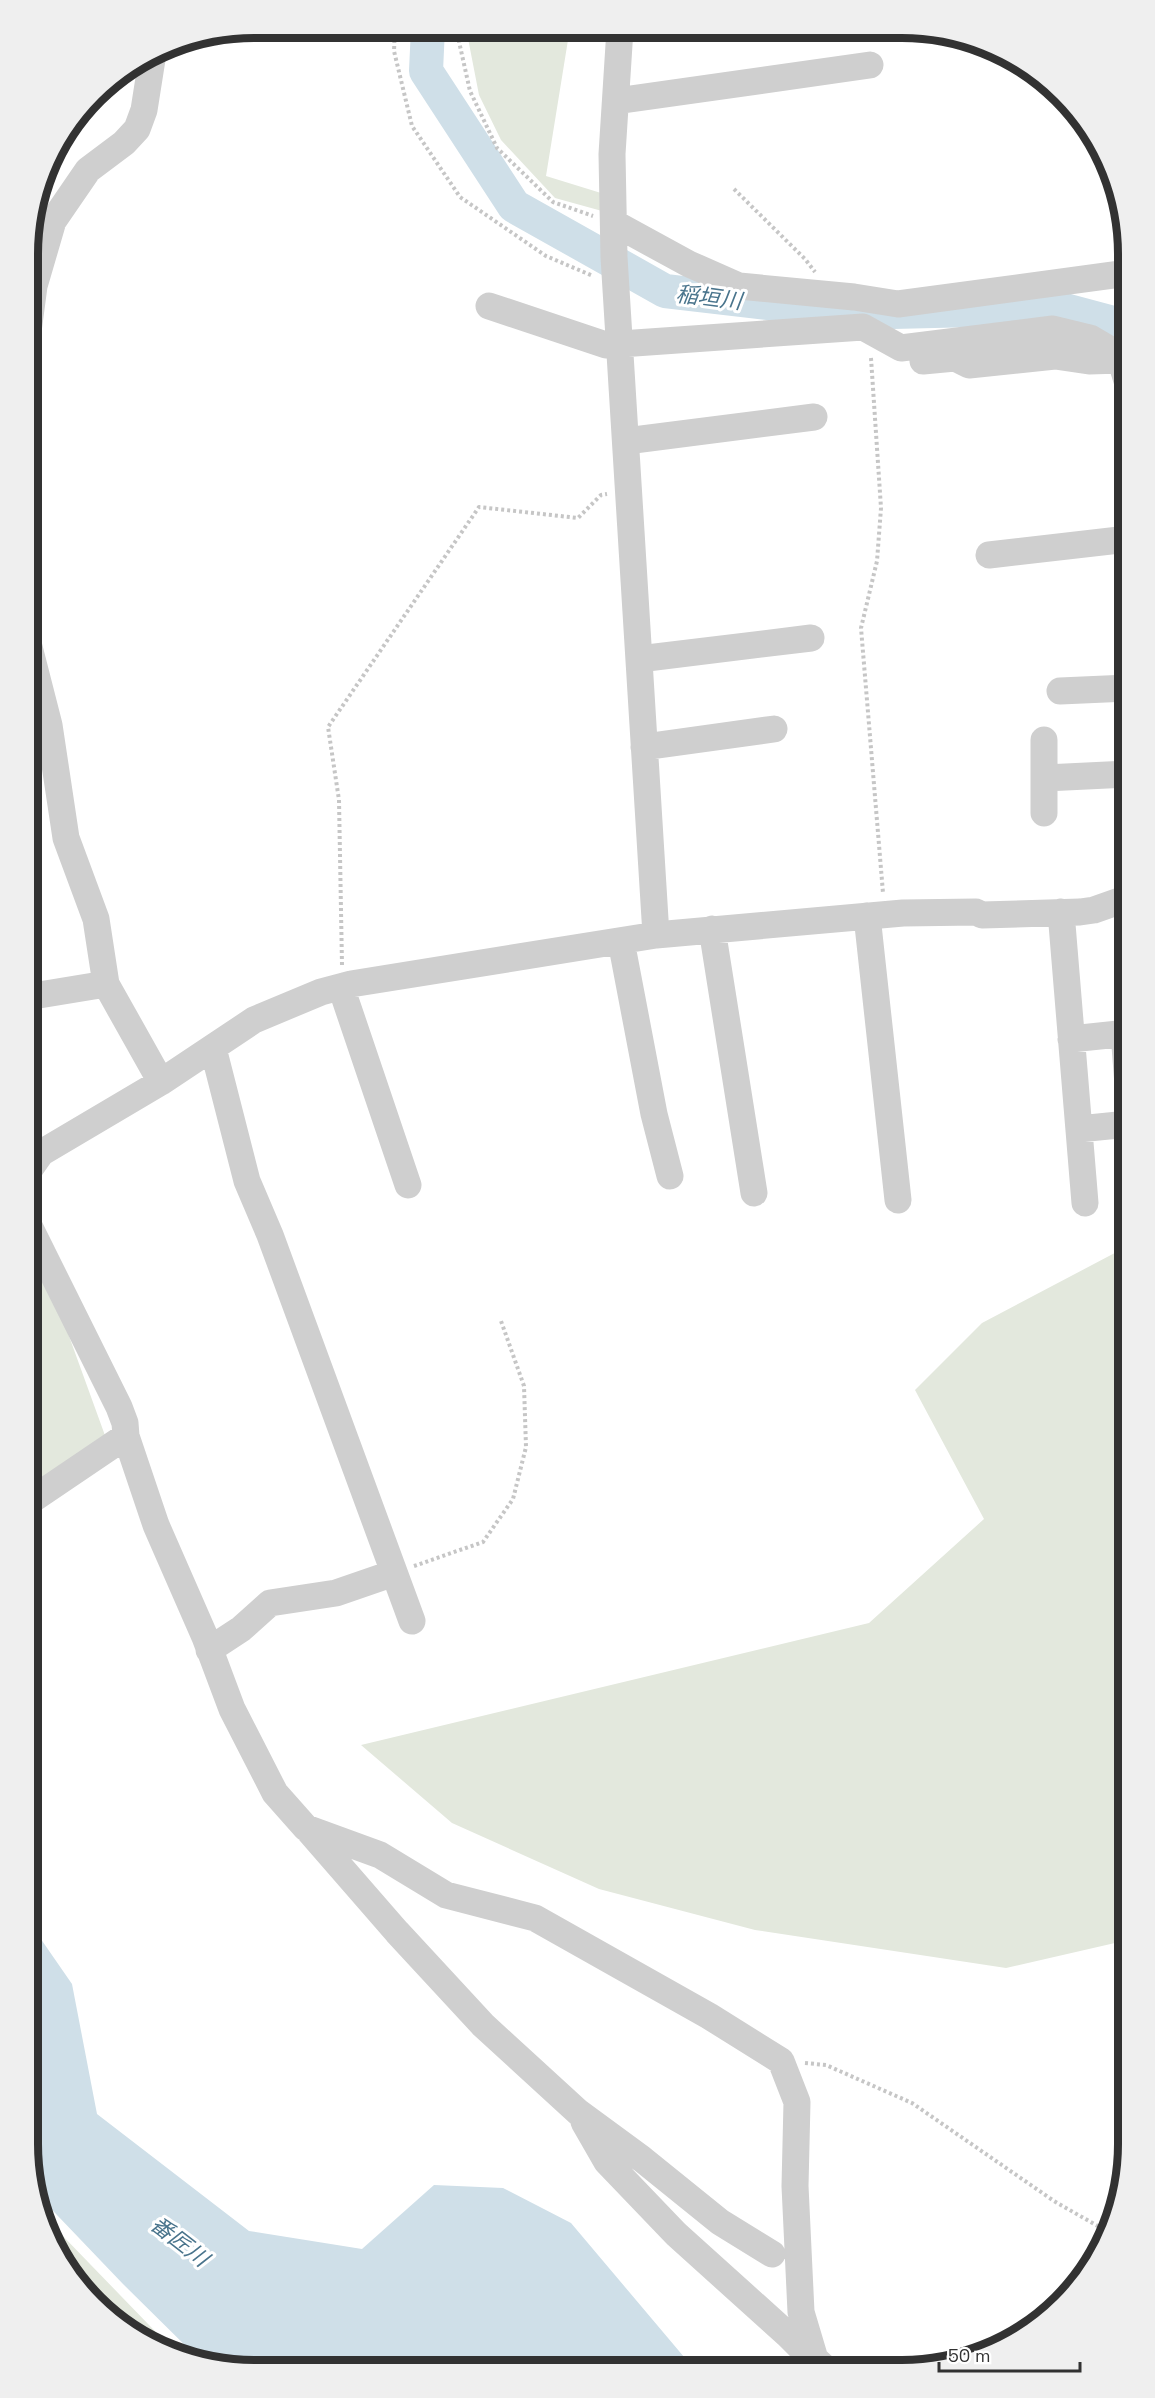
<svg xmlns="http://www.w3.org/2000/svg" width="1155" height="2398" font-family="'Space Grotesk','Noto Sans JP',sans-serif">
  <rect width="100%" height="100%" fill="#fff"/>
  <path fill="#e3e8dd" d="M466,28L546,29L568,40L546,176L601,193L602,211L555,198L501,140L479,95Z
    M27,1244L61,1314L107,1441L27,1494Z
    M1128,1246V1940L1006,1968L755,1930L599,1889L452,1823L361,1745L869,1623L984,1519L915,1390L982,1323Z
    M60,2233L180,2357L166,2354L104,2315L65,2271L52,2244Z"/>
  <path fill="#cfdfe8" d="M27,1919L72,1984L97,2114L249,2231L362,2249L434,2185L503,2188L571,2223L695,2370L224,2369L204,2364L123,2284L35,2192L27,2144Z"/>
  <g fill="none" stroke-linecap="round" stroke-linejoin="round">
    <path stroke="#cfdfe8" stroke-width="34" d="M428,28L426,71L514,206L665,291L851,313L1057,308L1128,327"/>
    <path stroke="#c6c6c6" stroke-width="4" stroke-dasharray="3 3" stroke-linecap="butt" d="M395,28L394,51L412,126L460,197L546,256L593,276
      M456,28L470,91L497,148L553,202L593,216
      M734,189L805,259L815,272
      M871,358L881,508L877,561L861,628L883,893
      M342,965L339,800L328,727L479,507L578,518L601,495L607,494
      M414,1566L483,1542L513,1499L526,1447L524,1386L501,1321
      M805,2063L826,2065L912,2103L1054,2201L1108,2232"/>
    <path stroke="#cfcfcf" stroke-width="27" d="M620,29L612,154L614,257L656,935
      M616,101L870,65
      M614,223L689,264L739,286L854,297L898,304L1128,273
      M489,306L606,345L863,327L901,348L1053,329L1090,338L1119,355L1128,384
      M27,339L34,286L53,221L88,170L124,143L137,129L144,110L153,53
      M923,361L955,358L969,365L1055,356L1089,361L1121,360
      M626,441L814,417
      M989,555L1128,539
      M27,639L49,725L66,838L96,919L106,984L161,1082
      M639,659L811,638
      M1060,691L1128,688
      M1044,740V813
      M644,747L774,729
      M1045,778L1128,774
      M1061,912L1085,1203
      M867,916L898,1200
      M712,929L754,1193
      M621,941L654,1114L670,1176
      M341,987L408,1185
      M27,997L106,984
      M1124,1033L1128,1085
      M1071,1039L1128,1033
      M213,1048L247,1181L270,1235L412,1621
      M1079,1129L1128,1124
      M27,1173L41,1153L161,1082L254,1020L321,992L351,984L656,935L903,913L976,912L982,915L1080,912L1094,910L1128,898
      M126,1436L156,1525L205,1637L232,1709L275,1793L306,1828L380,1855L446,1895L535,1918L709,2016L781,2061L797,2102L795,2186L801,2312L815,2359L828,2371
      M27,1503L126,1436L125,1423L119,1407L27,1222
      M209,1650L241,1629L270,1603L336,1593L394,1573
      M310,1832L397,1932L483,2025L578,2112L642,2159L720,2222L772,2254
      M584,2122L607,2162L676,2234L788,2335L814,2361"/>
  </g>
  <g text-anchor="middle" stroke-width="6" stroke-linejoin="round" paint-order="stroke">
    <g font-size="22" font-style="italic" fill="#49748c" stroke="#fff">
      <text transform="translate(709 297) rotate(7)" y="8">稲垣川</text>
      <text transform="translate(180 2241) rotate(38)" y="8">番匠川</text>
    </g>
  </g>
  <path d="M0 0H1155V2398H0ZM254 38H902A216 216 0 0 1 1118 254V2144A216 216 0 0 1 902 2360H254A216 216 0 0 1 38 2144V254A216 216 0 0 1 254 38Z" fill="#efefef" fill-rule="evenodd"/>
  <path fill="none" stroke="#323232" stroke-width="8" d="M254 38H902A216 216 0 0 1 1118 254V2144A216 216 0 0 1 902 2360H254A216 216 0 0 1 38 2144V254A216 216 0 0 1 254 38Z"/>
  <path d="M939 2362v9h141v-9" fill="none" stroke="#323232" stroke-width="3"/>
  <text x="948" y="2362" font-size="18" fill="#323232" stroke="#ffffff" stroke-width="4.5" paint-order="stroke">50 m</text>
</svg>
